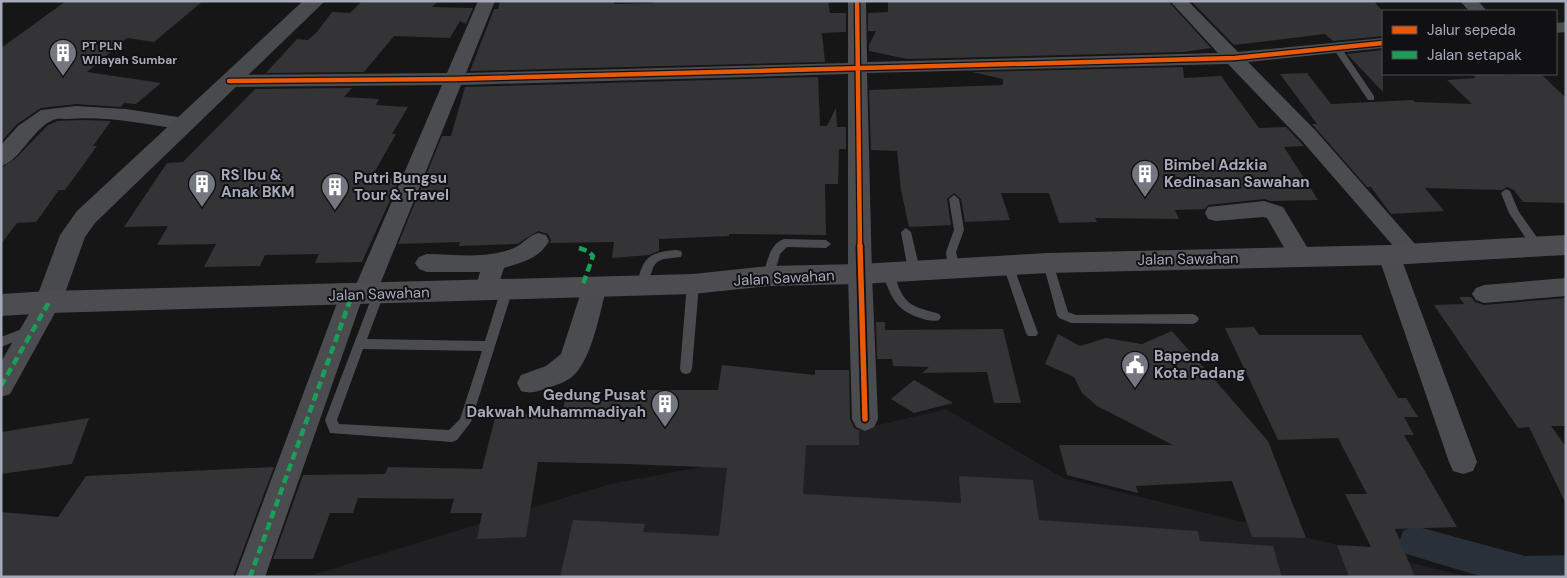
<svg xmlns="http://www.w3.org/2000/svg" width="1567" height="578" font-family="'DM Sans',sans-serif">
  <rect width="100%" height="100%" fill="#161617"/>
  <path fill="#202023" d="M946,409L1063,478L1469,577H306L610,484L702,467Z"/>
  <g fill="none" stroke-linecap="round" stroke-linejoin="round">
    <path fill="#283039" fill-rule="evenodd" d="M1415,526L1525,556L1566,555V577H1483L1403,553L1399,542L1403,531Z"/>
  </g>
  <path fill="#343436" d="M66,1H203L154,42L127,38L87,72L161,83L136,104L124,103L121,107L76,104L41,108L17,124L1,142V48Z
    M362,1H438L432,7L473,8L466,24L460,21L450,38L394,36L364,72L266,73L297,39L308,40L317,32L332,12L350,13Z
    M500,1H614V4L654,3V1H828L830,13H846V32L822,33L825,62L470,71L494,9H498Z
    M888,1H1168L1211,48L1184,52L907,59L869,51V45L876,31H868V13L888,12Z
    M1191,1H1374L1383,12V36L1333,41L1325,34L1234,45Z
    M1383,50V92L1347,54Z
    M1183,67L1184,78L1221,76L1259,128L1286,127L1304,146L1284,147L1318,200L1271,201L1264,199L1208,205L1205,209L1175,210L1179,219L1095,218L1097,222L1059,223L1049,193H1001L1010,220L965,222L961,199L954,193L947,199L951,225L909,227L901,190L897,151L871,150L869,90L1003,85V79L972,72Z
    M1307,73L1331,104L1413,100L1415,102L1472,104L1447,80L1476,78L1472,74H1503L1504,76L1541,74L1566,98V203L1523,202L1514,190L1507,187L1502,190L1425,188L1444,211L1391,214L1371,187H1367L1312,124H1317L1280,74Z
    M818,77L820,126H827L836,108L837,127H846V149H839L838,184H825L826,235L729,234V236L659,239V251L649,255L612,258L614,242L550,243L551,240L548,234L538,231L517,244L459,246L460,242L398,244L442,136H451L465,87Z
    M352,88L344,97L379,99L376,105L408,107L392,134H396L371,178H400L362,262L315,263L319,254L265,255L260,266L204,267L216,244L157,245L168,226L124,227L167,163L183,162L255,89Z
    M83,120L111,121L93,146H97L65,190H59L36,222L17,223L1,244V168L15,159L47,126L57,121Z
    M1459,297H1471L1475,302L1484,305L1566,298V426H1551L1566,447V504L1529,427L1518,428L1434,305L1464,304Z
    M876,322H885V330L1003,329L1021,403H994L987,372L922,373L929,367L893,366L892,359H877Z
    M1254,327L1259,335H1361L1398,398H1406L1418,417H1404L1414,435H1404L1457,527L1395,529L1415,577H1349L1337,545L1371,547L1345,494H1367L1338,438L1278,440L1225,328Z
    M1172,331L1268,441L1306,538L1252,537L1232,481L1136,486L1138,493L1067,475L1059,445H1173L1097,406L1082,393L1074,377L1045,364L1058,334L1080,346L1106,338L1142,344Z
    M722,365L815,375V370H849L850,419L854,428L859,430V445H806L803,494L961,503L959,476L1033,480L1039,520L1198,531L1200,541L1273,546L1282,577H560L573,520L645,524L643,532L719,536L727,468L627,464L538,462L526,537L477,539L482,513H450L454,499L358,498L353,513H330L313,559H273L303,475L385,474L388,467L482,469L496,414H562L565,400L637,402L639,390H718Z
    M914,380L953,403L914,413L891,399Z
    M89,418L72,464L1,474V432Z
    M274,467L233,577H1V512L58,517L86,476Z"/>
  <g fill="none" stroke-linecap="round" stroke-linejoin="round">
    <path fill="#4a4c50" fill-rule="evenodd" d="M1337,45L1340,46L1374,96V100H1368L1333,48Z
      M1506,189L1510,191L1519,212L1541,243L1542,246L1541,249H1533L1509,213L1501,193Z
      M954,195L959,199L964,230L956,252L960,268L954,272L948,268L946,252L954,230L949,199Z
      M906,228L911,232L920,270L914,274L908,270L901,232Z
      M784,239L826,240L831,244L826,248L787,247L780,254L773,279H765L763,276C767,263 769,244 784,239Z
      M677,250L681,251L682,254L681,257C675,258 669,258 664,259C650,262 652,277 647,287H639L637,284C643,257 649,252 677,250Z
      M1048,259L1053,263L1068,312L1076,315L1193,314L1197,316L1199,319L1197,322L1193,324L1071,323L1059,318L1057,315L1043,263Z
      M1008,261L1013,265L1038,333L1036,336H1028L1026,333L1003,265Z
      M888,268L892,269C896,276 897,285 901,292C908,308 925,309 939,314L941,317L939,320C933,322 926,320 920,318C894,309 891,296 882,272Z
      M693,280L699,284L692,369L690,373L686,374L682,373L680,369L687,284Z
      M507,285L511,286L513,289L471,422L457,440L452,442L330,433L325,420L374,291H382L384,294L367,339L485,341L501,289L503,286ZM363,349L482,351L460,419L449,430L339,424L337,420Z
      M30,326L34,328L36,331L34,334L1,347V337Z"/>
    <path fill="#4a4c50" fill-rule="evenodd" d="M478,1H495L466,73L848,63V1H866L867,62L1218,53L1170,1H1188L1238,52L1383,38V48L1248,62L1316,131L1423,253L1420,259C1412,261 1406,262 1400,255L1477,462L1473,471L1463,474L1453,471L1449,462L1378,255L1381,249L1389,247L1395,248L1302,141L1228,64L867,73L872,274L878,419L874,427L865,431L856,427L852,419L848,274V74L461,85L376,294L372,300L361,302L265,577H235L340,295L344,288L355,287L442,85L229,87L222,85L220,81L222,77L229,75L447,73Z
      M1460,1H1478L1487,11H1469Z
      M1566,22V32L1556,33V23Z
      M76,106L126,109L184,118L191,119L194,124L191,129L184,130C146,124 107,116 68,119C64,119 57,118 53,120C32,129 20,161 1,166V145L18,126L41,110Z
      M1264,201L1283,207L1313,257L1309,263L1301,266L1293,263L1267,218L1263,217L1216,221L1208,219L1205,213L1208,207Z
      M538,233L546,235L549,241C539,259 522,262 504,268L495,296L487,299L479,296L475,290L480,272H427L419,269L415,263L419,257L427,254C455,254 490,260 516,247C524,243 528,236 538,233Z
      M595,277L603,280L607,286C600,311 593,355 575,374C567,382 557,385 547,388C537,392 531,394 521,391L517,383L521,375L546,366L561,354L583,286L587,280Z
      M1566,278V296L1484,303L1476,300L1472,294L1476,288L1484,285Z
      M49,293L58,295L61,302L10,394L1,397V362L40,295Z"/>
    <path fill="#484a4e" fill-rule="evenodd" d="M303,1H325L95,223L85,237L59,310L49,313L39,310L35,302L60,235L77,211Z"/>
    <path fill="#4d4d51" fill-rule="evenodd" d="M1566,235V255L1389,265L1048,273L860,284L769,286L693,294L49,313L1,316V294L49,291L693,274L769,266L860,264L1048,253L1389,245Z"/>
    <path stroke="#1a9f57" stroke-width="4.5" stroke-dasharray="8 4.5" stroke-linecap="butt" d="M579,248L588,251L593,256L582,287
      M1,386L49,302
      M250,577L352,295"/>
    <defs>
      <path id="cycleway-far1" d="M857,1L860,248
        M229,81L454,79L1235,58L1383,43"/>
      <path id="cycleway" d="M860,246L865,419"/>
    </defs>
    <use href="#cycleway-far1" stroke="#111013" stroke-width="7"/>
    <use href="#cycleway" stroke="#111013" stroke-width="9"/>
    <use href="#cycleway-far1" stroke="#e8590c" stroke-width="4.5"/>
    <use href="#cycleway" stroke="#e8590c" stroke-width="5.5"/>
  </g>
  <defs>
    <symbol id="building-pin" viewBox="-11 -11 22 30"><path d="M0 17L-7.5 6A9.5 9.5 0 1 1 7.5 6Z" fill="#747680" stroke="#111013"/><path d="M-4-6H4V6H1V3H-1V6H-4ZM-2.5-4.3h1.7v1.8h-1.7ZM.8-4.3h1.7v1.8H.8ZM-2.5-1h1.7V.8h-1.7ZM.8-1h1.7V.8H.8Z" fill="#fff"/></symbol>
    <symbol id="civic-pin" viewBox="-11 -11 22 30"><path d="M0 17L-7.5 6A9.5 9.5 0 1 1 7.5 6Z" fill="#747680" stroke="#111013"/><path d="M-.6-6.5H3V-4.5H.6V-3L4-1V1h2V6H-6V1h2V-1L-.6-3ZM-1.2 2.5V6h2.4V2.5Z" fill="#fff"/></symbol>
  </defs>
  <g fill-rule="evenodd">
    <use href="#building-pin" x="47" y="37" width="32" height="43"/>
    <use href="#building-pin" x="1129" y="158" width="32" height="43"/>
    <use href="#building-pin" x="186" y="168" width="32" height="43"/>
    <use href="#building-pin" x="319" y="171" width="32" height="43"/>
    <use href="#civic-pin" x="1119" y="349" width="32" height="43"/>
    <use href="#building-pin" x="649" y="388" width="32" height="43"/>
  </g>
  <g text-anchor="middle" stroke-width="4" stroke-linejoin="round" paint-order="stroke">
    <g font-size="12" font-weight="bold" fill="#a6aab9" stroke="#111013" text-anchor="start">
      <text x="82" y="50">PT PLN<tspan x="82" dy="14">Wilayah Sumbar</tspan></text>
    </g>
    <g font-size="15" font-weight="bold" fill="#a6aab9" stroke="#111013" text-anchor="start">
      <text x="1164" y="170">Bimbel Adzkia<tspan x="1164" dy="17">Kedinasan Sawahan</tspan></text>
      <text x="221" y="180">RS Ibu &amp;<tspan x="221" dy="17">Anak BKM</tspan></text>
      <text x="354" y="183">Putri Bungsu<tspan x="354" dy="17">Tour &amp; Travel</tspan></text>
      <text x="1154" y="361">Bapenda<tspan x="1154" dy="17">Kota Padang</tspan></text>
      <text x="646" y="400" text-anchor="end">Gedung Pusat<tspan x="646" dy="17">Dakwah Muhammadiyah</tspan></text>
    </g>
    <g font-size="15" fill="#a6aab9" stroke="#111013">
      <text transform="translate(1188 259) rotate(-1)" y="5">Jalan Sawahan</text>
      <text transform="translate(784 278) rotate(-3)" y="5">Jalan Sawahan</text>
      <text transform="translate(379 294) rotate(-2)" y="5">Jalan Sawahan</text>
    </g>
  </g>
  <rect width="1567" height="578" fill="none" stroke="#a6aab9" stroke-width="5"/>
  <rect x="1382" y="10" width="175" height="65" fill="#111013" stroke="#4d4e55"/>
  <rect x="1392" y="26" width="25" height="8" fill="#e8590c" stroke="#4d4e55"/>
  <text x="1427" y="35" font-size="15" fill="#a6aab9">Jalur sepeda</text>
  <rect x="1392" y="51" width="25" height="8" fill="#1a9f57" stroke="#4d4e55"/>
  <text x="1427" y="60" font-size="15" fill="#a6aab9">Jalan setapak</text>
</svg>
